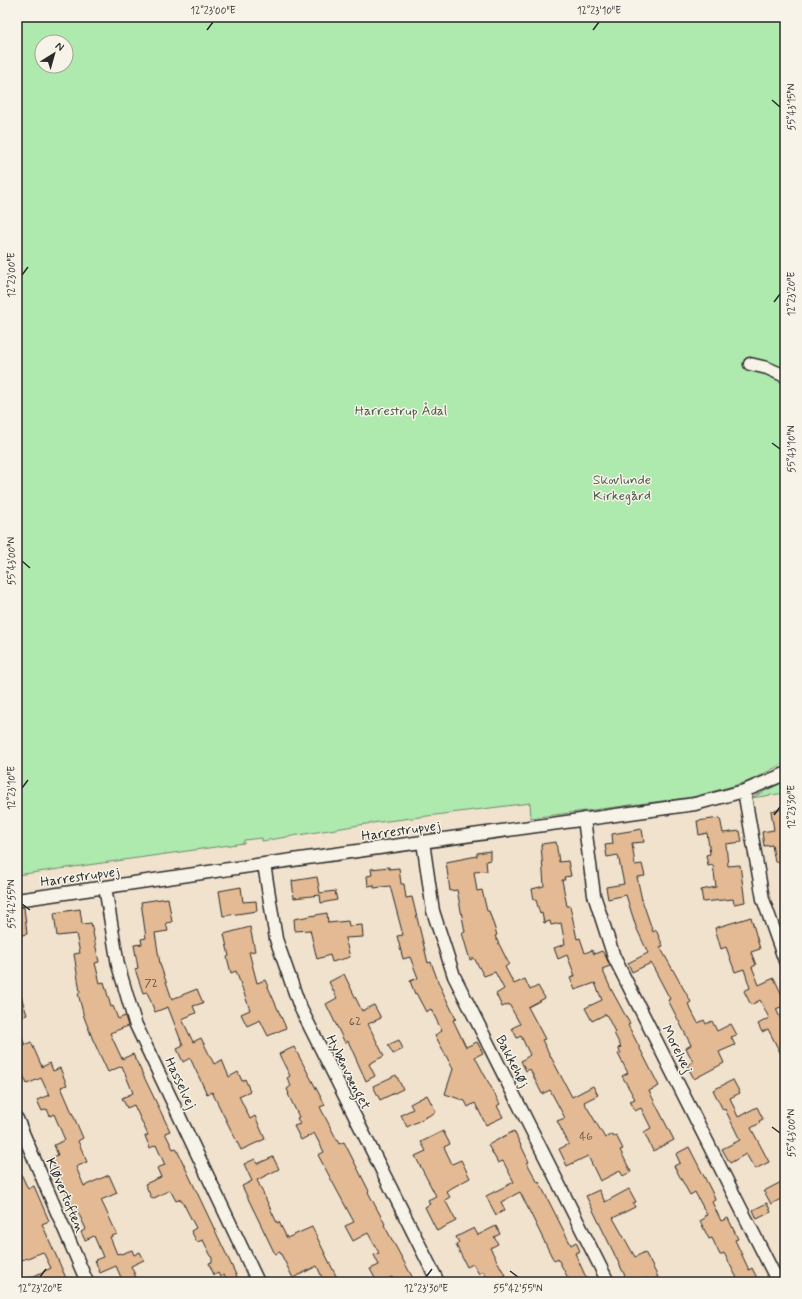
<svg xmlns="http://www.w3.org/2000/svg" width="802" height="1299" font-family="Mynerve,sans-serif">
  <rect width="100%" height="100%" fill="#f1e2ce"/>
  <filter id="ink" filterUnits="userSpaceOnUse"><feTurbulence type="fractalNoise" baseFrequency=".025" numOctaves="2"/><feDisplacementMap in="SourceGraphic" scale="8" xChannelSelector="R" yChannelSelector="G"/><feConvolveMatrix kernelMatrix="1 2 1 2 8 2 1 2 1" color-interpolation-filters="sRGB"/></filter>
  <g filter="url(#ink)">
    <path fill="#aee9ae" stroke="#6c8a6c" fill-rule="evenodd" d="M17,17H785V763L747,782L693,797L531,818L530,803L372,823L262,841V838L244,840V843L17,875ZM42,42H66V66H42Z
      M785,781V793L751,798Z"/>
    <path fill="#e3ba93" stroke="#2b2b2b" d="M785,809V861L775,862L772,845L764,846L762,832L774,830L771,811Z
      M720,818L723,833L740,831L742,842L726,844L728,866L740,865L745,902L734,904L733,899L703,902L701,890L716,887L713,865L708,866L706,855L710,854L707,833L699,835L697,821Z
      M642,829L644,842L632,843L635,865L642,864L645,876L637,877L642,900L653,932L656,930L663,946L660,947L691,1002L688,1004L698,1023L704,1020L706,1024L712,1021L717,1031L731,1024L737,1035L731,1037L735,1045L719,1052L724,1063L694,1079L687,1065L693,1062L686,1048L691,1045L668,1000L670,999L651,963L632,972L628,963L648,953L636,927L626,895L608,899L606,887L624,884L618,855L607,857L605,845L613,844L612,834Z
      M556,842L559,862L568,861L571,876L564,877L565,880H562L567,906H570L577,939L580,938L585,953L592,950L594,954L602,951L606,957L610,966L602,969L611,989L630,1024L628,1025L659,1086L649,1091L674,1140L653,1151L644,1132L651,1128L641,1108L635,1111L630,1101L635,1099L622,1076L628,1073L618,1054L621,1053L618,1048L621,1047L614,1033L615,1032L606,1014L592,1021L585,1008L602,1000L595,983L575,990L570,978L575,976L567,955L558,959L554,948L565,944L561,923L551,925L550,921L544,923L542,913L540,914L536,900H534L532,889L544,886L541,844Z
      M490,851V860L486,861L487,871L474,872L477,891L482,890L487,911H489L497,935L495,936L509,964L505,967L514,984L525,979L530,990L538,986L545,998L528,1007L545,1039L542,1040L572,1097L593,1086L598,1095L584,1102L605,1138L612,1134L613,1137L616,1135L623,1149L620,1150L631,1172L623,1176L620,1171L600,1181L588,1156L567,1166L559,1149L569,1144L557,1121L565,1118L550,1090L542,1094L530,1069L526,1071L521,1061L530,1055L521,1036L517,1038L512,1028L520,1024L509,1004L502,1007L496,994L504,989L495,972L484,976L474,958L470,960L462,933L465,932L457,890L450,891L446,862L477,856V853Z
      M389,867V869L399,868L401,884H404L406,898L412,897L428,963L431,962L439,984L456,1019L453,1020L466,1047L477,1042L483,1053L475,1057L500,1104L497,1106L503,1117L486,1125L475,1103L468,1107L465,1101L445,1094L453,1069L435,1035L442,1031L431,1009L426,1012L416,993L415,994L410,981L418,978L410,957L403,959L397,936L403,935L390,886L374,888V885L368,886L367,876L372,875L371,869Z
      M317,877L320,893L335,891L337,900L321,903L320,895L294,898L292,881Z
      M241,887L243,902L256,901L257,911L223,916L219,891Z
      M168,898L172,922L166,923L168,931L155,933L160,964L172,999L197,989L203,1003L193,1006L196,1013L182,1019L193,1042L201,1038L214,1064L222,1060L229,1077L238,1072L242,1081L245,1079L250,1091L239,1096L250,1119L255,1116L265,1139L241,1150L212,1092L207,1094L190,1058L183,1062L177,1049L183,1046L168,1007L155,1012L147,992L143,993L135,969L138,968L134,945L142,944L141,939L146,938L141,902Z
      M17,907H24L27,934L17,936Z
      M80,909L82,924L91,923L99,962L95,963L100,983L104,982L111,1007L113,1006L118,1019L125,1016L128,1026L110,1033L122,1059L133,1054L170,1131L165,1133L173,1149L176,1148L238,1279L231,1282H228L224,1275L220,1277L218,1273L214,1275L209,1263L212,1262V1258L203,1240L197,1242L191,1231L196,1228L181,1199L176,1201L170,1190L152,1199L145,1184L161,1177L157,1168L165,1165L156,1145L150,1148L145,1136L148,1135L134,1105L127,1108L122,1098L133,1093L122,1066L108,1072L93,1040L84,1017L78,993L80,992L74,954L80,953L76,934L57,936L54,913Z
      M327,913L328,923L348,921L349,926L362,925L363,937L345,938L350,957L332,962L330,955L317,959L310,930L295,931L294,919Z
      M751,917L760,949L751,952L756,965L752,967L759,985L774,978L782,995L785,994V1005L776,1009L785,1028V1062L768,1029L762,1032L758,1024L769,1018L760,1000L751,1005L744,991L750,988L744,969L735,972L726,947L721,949L715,928Z
      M250,927L255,951L249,952L257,983L265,980L286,1028L268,1036L260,1020L247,1026L241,1014L250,1010L236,971L231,973L227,957L229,956L224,934Z
      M344,974L362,1011L374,1005L381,1018L368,1024L384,1056L369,1064L375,1076L366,1081L348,1041L345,1043L326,1004L337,998L329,982Z
      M17,990H19L27,1015L17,1018Z
      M17,1027L25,1045L31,1042L42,1067L50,1063L53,1071L60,1068L67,1085L61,1087L83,1138L78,1141L87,1162L76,1167L84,1186L109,1175L117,1193L101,1200L117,1234L110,1237L117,1254L120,1253L121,1254L132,1250L134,1255L140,1252L144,1260L131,1266L138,1282H123L116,1266L100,1273L95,1260L103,1257L94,1236L85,1240L81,1232L86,1229L77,1210L74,1211L63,1184L59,1186L54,1175L57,1173L51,1158L58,1155L54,1145L65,1140L54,1114L50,1116L47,1109L42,1111L37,1100L49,1095L41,1078L27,1084L17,1061Z
      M399,1040L403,1049L393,1054L388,1045Z
      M294,1047L325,1105L320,1107L339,1144L344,1142L369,1191L368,1192L385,1224L384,1225L415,1282H395L392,1277L382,1282H377L370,1269L379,1265L374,1255L379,1253L368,1233L353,1241L345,1226L354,1222L318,1155L324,1152L314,1133L301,1140L294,1126L300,1124L297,1118L299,1117L288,1094H289L287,1089L291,1086L287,1078L290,1076L279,1054Z
      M396,1075L403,1089L380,1100L373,1086Z
      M733,1080L740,1093L730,1098L738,1117L757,1107L763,1119L759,1121L760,1123L751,1128L769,1162L755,1169L746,1154L730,1163L722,1149L740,1140L725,1109L723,1110L713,1090Z
      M427,1095L436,1112L407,1127L401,1115L413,1109L410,1104Z
      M443,1131L450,1144L444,1147L452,1164L461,1160L470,1178L446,1191L450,1197L445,1200L456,1221L437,1231L425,1207L430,1204L428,1200L436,1196L415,1156L426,1151L421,1142Z
      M514,1131L529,1162L527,1163L538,1183L539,1182L571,1245L576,1242L580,1251L575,1253L588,1282H570L558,1259L555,1261L552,1257L520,1192L501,1202L505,1210L496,1215L486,1196L514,1182L503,1161L498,1163L488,1145Z
      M689,1147L714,1196L715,1200L712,1202L721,1221L728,1218L738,1239L735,1240L749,1270L752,1268L759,1282H739L724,1253L720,1255L712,1238L709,1239L700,1221L705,1218L704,1216L707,1215L695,1192L690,1195L674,1166L680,1163L676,1154Z
      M273,1157L279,1169L257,1180L277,1223L279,1222L287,1238L312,1227L339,1282H324L317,1266L293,1278L280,1252L275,1254L242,1186L252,1181L244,1164L255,1159L257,1164Z
      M17,1165L28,1189L34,1186L49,1221L42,1224L66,1278L56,1282H21L51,1268L43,1252L17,1262Z
      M785,1180V1197L771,1204L764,1191Z
      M629,1189L636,1202L633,1203L635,1207L613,1218L635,1257L645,1252L658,1277L648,1282L646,1278L637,1282H628L586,1196L599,1190L605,1202Z
      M767,1203L771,1212L757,1219L753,1210Z
      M496,1226L500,1234L494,1237L498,1244L490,1248L505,1275L489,1282L483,1271L479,1274L473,1264L467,1267L456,1245L459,1243L456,1237L474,1228L478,1235Z"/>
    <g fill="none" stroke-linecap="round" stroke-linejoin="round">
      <defs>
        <path id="minor" d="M750,364L767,368L785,376
          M744,791L763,899L785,961
          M584,819L594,895L614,957L778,1282
          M423,842L433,911L454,976L608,1282
          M264,864L276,939L300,1007L438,1282
          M105,887L118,965L135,1023L258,1282
          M17,900L264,864L695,804L744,791L785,774
          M17,1119L87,1282"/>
      </defs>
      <use href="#minor" stroke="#2b2b2b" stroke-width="15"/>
      <use href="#minor" stroke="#f7f3e8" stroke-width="12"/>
    </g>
  </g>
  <path fill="none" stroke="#2b2b2b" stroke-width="1.5" d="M207,30L213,22M593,30L599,22M772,100L780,107M22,275L28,267M774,302L780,294M772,443L780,449M22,561L30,568M22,788L28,780M774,815L780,807M22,904L30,910M772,1127L780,1133M510,1271L518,1277M40,1277L46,1269M426,1277L432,1269"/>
  <g text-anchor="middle" stroke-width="3" stroke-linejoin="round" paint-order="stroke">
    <g font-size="12" fill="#594f45">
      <text x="151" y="987">72</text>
      <text x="355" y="1025">62</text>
      <text x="586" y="1140">46</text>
    </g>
    <g font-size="14" fill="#4c5a4c" stroke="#f7f3e8">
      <text x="401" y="415">Harrestrup Ådal</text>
      <text x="622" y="484">Skovlunde<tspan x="622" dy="16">Kirkegård</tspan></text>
    </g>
    <g font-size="14" fill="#2b2b2b" stroke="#f7f3e8">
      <text transform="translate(401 830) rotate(-8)" y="5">Harrestrupvej</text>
      <text transform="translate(80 876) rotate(-8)" y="5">Harrestrupvej</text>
      <text transform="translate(678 1049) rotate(63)" y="5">Morelvej</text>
      <text transform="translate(513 1061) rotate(63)" y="5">Bakkehøj</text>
      <text transform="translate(349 1072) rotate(63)" y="5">Hybenvænget</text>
      <text transform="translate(181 1083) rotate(65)" y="5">Hasselvej</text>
      <text transform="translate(66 1195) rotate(67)" y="5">Kløvertoften</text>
    </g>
  </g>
  <rect width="802" height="1299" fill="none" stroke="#f7f3e8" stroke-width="44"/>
  <g transform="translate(54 54) rotate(37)"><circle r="19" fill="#f7f3e8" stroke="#a5a39c"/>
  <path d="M0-3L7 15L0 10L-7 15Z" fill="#2b2b2b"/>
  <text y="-6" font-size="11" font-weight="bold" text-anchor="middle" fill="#2b2b2b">N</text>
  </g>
  <rect x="22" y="22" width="758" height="1255" fill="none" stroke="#2b2b2b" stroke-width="1.5"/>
  <g font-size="10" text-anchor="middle" fill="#2b2b2b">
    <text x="213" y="14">12°23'00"E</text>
    <text x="599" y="14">12°23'10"E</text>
    <text transform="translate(791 107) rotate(-90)" y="4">55°43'15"N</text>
    <text transform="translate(11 275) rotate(-90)" y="4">12°23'00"E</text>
    <text transform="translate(791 294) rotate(-90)" y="4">12°23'20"E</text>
    <text transform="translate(791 449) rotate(-90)" y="4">55°43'10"N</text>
    <text transform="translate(11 561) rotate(-90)" y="4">55°43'00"N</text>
    <text transform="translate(11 788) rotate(-90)" y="4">12°23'10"E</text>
    <text transform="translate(791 807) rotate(-90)" y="4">12°23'30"E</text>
    <text transform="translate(11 904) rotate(-90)" y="4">55°42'55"N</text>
    <text transform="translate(791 1133) rotate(-90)" y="4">55°43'00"N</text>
    <text x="40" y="1292">12°23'20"E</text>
    <text x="426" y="1292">12°23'30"E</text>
    <text x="518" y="1292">55°42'55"N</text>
  </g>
</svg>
